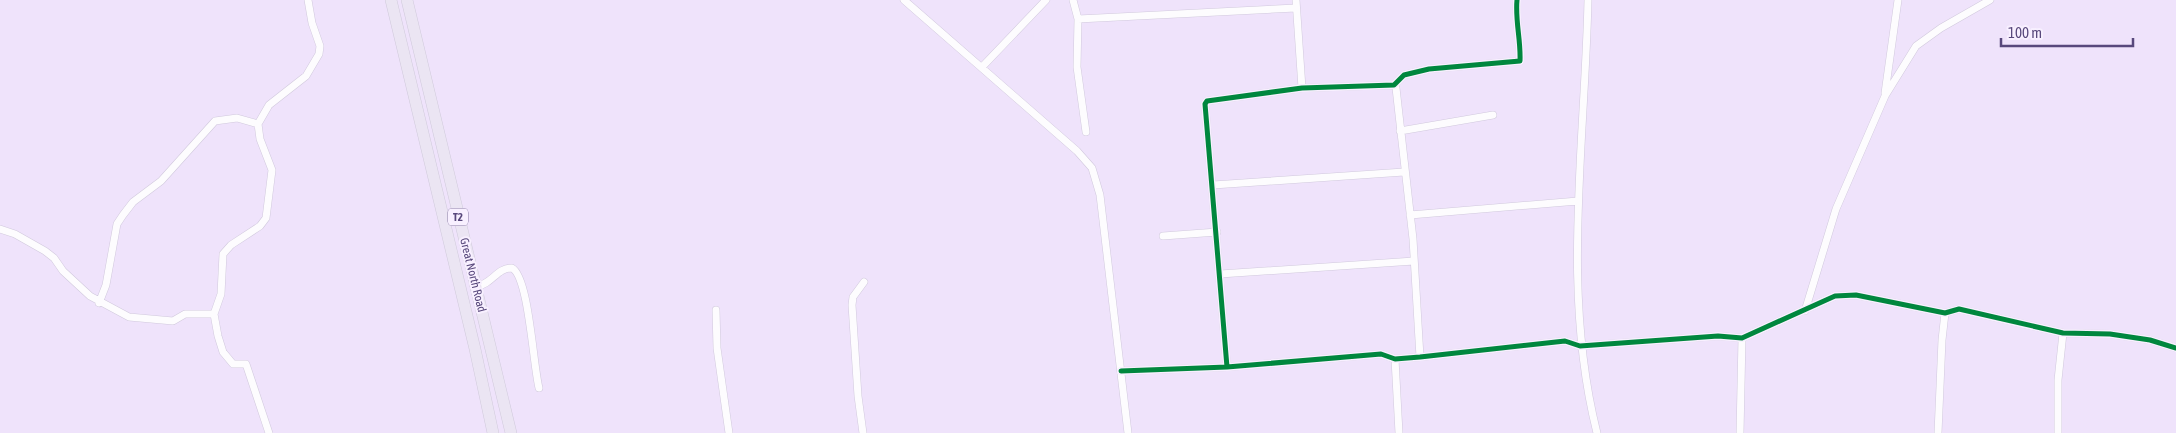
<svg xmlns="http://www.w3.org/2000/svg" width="2176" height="433" font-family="'Asap Condensed',sans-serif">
  <rect width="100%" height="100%" fill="#f3edf9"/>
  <path fill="#efe3fb" d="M0,0H2176V433H0Z"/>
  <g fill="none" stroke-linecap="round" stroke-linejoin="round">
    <defs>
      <path id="minor" d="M904,0L1077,151L1092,168L1100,195L1128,433
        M1073,0L1078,19L1077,67L1086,132
        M1296,0L1302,88
        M1588,0C1585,144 1561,291 1597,433
        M1078,19L1296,8
        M982,67L1046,0
        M1394,85L1396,88L1413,239L1420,357
        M1885,93L1898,0
        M1400,131L1493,115
        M1213,185L1404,172
        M1410,215L1578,201
        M0,229L15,234L45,251L54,258L63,271L90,296L129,317L173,321L185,314H214
        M1163,236L1217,232
        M1220,274L1414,261
        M475,287C493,284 496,268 512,268C529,277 533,365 539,388
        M99,303L106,285L117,224L123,215L133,202L161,181L215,121L237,118L258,124
        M716,310L717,348L729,433
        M1805,311L1836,209L1885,96L1916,46L1941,28L1990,0
        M1395,359L1399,433
        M1227,367L1205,104L1207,101L1302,88L1394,85L1404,75L1429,69L1520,61C1521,40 1515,21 1517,0
        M1121,371L1227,367L1381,354L1395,359L1420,357L1565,341L1580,346L1718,336L1742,338L1835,296L1856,295L1945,313L1959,309L2063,333L2110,334L2150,340L2176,348
        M269,433L246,364H233L223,352L218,336L214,314L221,294L223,254L231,245L260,226L266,218L272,170L260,139L258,124L269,105L306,76L319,54L320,46L312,23L308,0
        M863,433L858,396L852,305L853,297L864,282
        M1740,433L1742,338
        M1938,433L1942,340L1945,313
        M2058,433V380L2063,333"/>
      <path id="trunk" d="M391,0L475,349L493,433
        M407,0L511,433"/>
    </defs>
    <use href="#minor" stroke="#d1c9dd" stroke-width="8"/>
    <use href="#trunk" stroke="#d0cadb" stroke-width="12"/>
    <use href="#minor" stroke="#fdfcfe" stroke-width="7"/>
    <use href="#trunk" stroke="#ebe5f3" stroke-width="11"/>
    <defs>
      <path id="cycleway" d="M1227,367L1205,104L1207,101L1302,88L1394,85L1404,75L1429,69L1520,61C1521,40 1515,21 1517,0
        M1121,371L1227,367L1381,354L1395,359L1420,357L1565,341L1580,346L1718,336L1742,338L1835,296L1856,295L1945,313L1959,309L2063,333L2110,334L2150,340L2176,348"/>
    </defs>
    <use href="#cycleway" stroke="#f8f0ff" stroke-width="8"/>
    <use href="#cycleway" stroke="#00873e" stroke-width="5"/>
  </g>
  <g text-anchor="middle" stroke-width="4" stroke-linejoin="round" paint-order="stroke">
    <rect fill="#f8f0ff" stroke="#887aa3" stroke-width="1" x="448" y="208.5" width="20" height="17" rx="4"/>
    <g font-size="11" font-weight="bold" fill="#58487c">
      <text x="458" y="221">T2</text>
    </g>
    <g font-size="12" fill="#58487c" stroke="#f8f0ff">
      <text transform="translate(473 275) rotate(76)" y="4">Great North Road</text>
    </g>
  </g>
  <path d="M2001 38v8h132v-8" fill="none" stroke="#58487c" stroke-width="2.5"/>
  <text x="2008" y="38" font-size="15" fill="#58487c" stroke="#f8f0ff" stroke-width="4" paint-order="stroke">100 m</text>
</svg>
